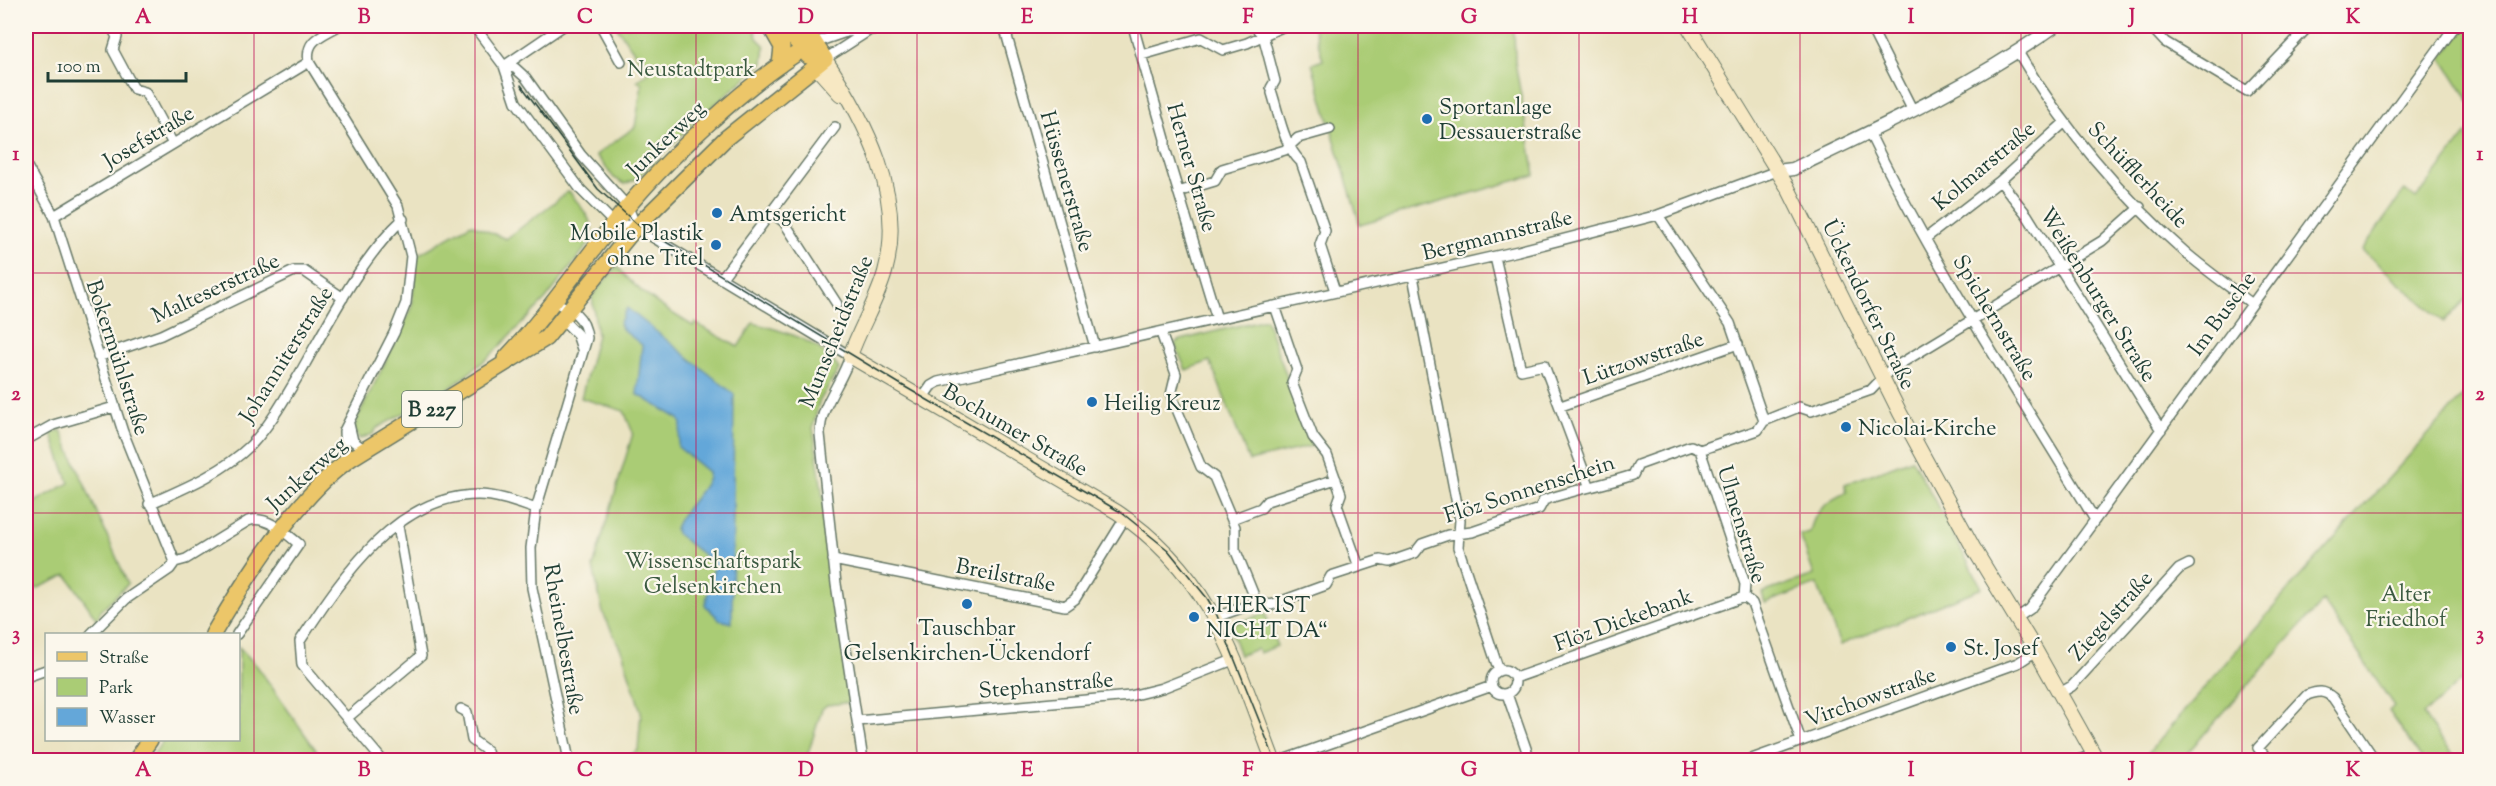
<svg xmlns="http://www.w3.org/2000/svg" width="2496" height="786" font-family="'Sorts Mill Goudy',serif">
  <rect width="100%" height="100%" fill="#fbf7ec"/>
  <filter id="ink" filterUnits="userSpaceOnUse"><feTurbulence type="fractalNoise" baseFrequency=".0167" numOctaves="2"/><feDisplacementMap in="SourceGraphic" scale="12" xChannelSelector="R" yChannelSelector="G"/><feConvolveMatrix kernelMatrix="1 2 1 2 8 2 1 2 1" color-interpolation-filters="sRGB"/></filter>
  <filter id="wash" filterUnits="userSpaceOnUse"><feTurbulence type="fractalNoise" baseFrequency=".008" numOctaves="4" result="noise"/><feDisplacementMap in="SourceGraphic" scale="24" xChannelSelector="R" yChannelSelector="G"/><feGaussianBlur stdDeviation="1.35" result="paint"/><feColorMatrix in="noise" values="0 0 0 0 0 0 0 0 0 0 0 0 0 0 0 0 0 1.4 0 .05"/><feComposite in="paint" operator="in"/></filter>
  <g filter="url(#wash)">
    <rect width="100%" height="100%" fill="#eae3c2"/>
    <path fill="#aacc75" stroke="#648454" stroke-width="1.5" d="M616,26H754L757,38L765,46L763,63L696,121L636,179L625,184L614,178L596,155L635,127L642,84L637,81L648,72Z
      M1313,26H1514L1515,62L1535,175L1360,225L1312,64L1323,60Z
      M2466,26H2470V102L2442,58Z
      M2467,133L2470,143V295L2444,322L2362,250L2405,190L2416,199Z
      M569,191C581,208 597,221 590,242L546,299L489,357L454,385L377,428L373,434L360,439L354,430L357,419L412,308L416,256L471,224L506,239Z
      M617,266C637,292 665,309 693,326L695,323L738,347L753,323C784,331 821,341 839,369L819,402L813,427L852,702L827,705L822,709L806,760H623L638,750L641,712L623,654L603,613L593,567L633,433L624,411L581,398L597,335L592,296Z
      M1266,319L1312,446L1249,461L1210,361L1186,370L1175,345L1177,341Z
      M2470,388V673L2423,715L2457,760H2423L2389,711L2394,706L2323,601L2181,760H2142L2296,581Z
      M61,430L128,584L101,610L97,620L67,575L36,589L31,580L26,579V507L69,483L51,433Z
      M1912,459L1982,588L1840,645L1817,584L1765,603L1762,593L1814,575L1800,535L1810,532C1814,510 1828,501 1847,492L1845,484Z
      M1265,613L1277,646L1259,653L1257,649L1240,655L1229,626Z
      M239,647L257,666L323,760H290L288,756L284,760H150L163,740H238Z"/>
    <path fill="#64a7d9" stroke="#427286" stroke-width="1.5" d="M627,308L734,394L732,623L720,620L705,605L714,567L711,561L677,534L675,529C679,511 711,486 708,472L678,447L681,424L679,419L637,394L642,345L623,330L619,324Z"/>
  </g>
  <g filter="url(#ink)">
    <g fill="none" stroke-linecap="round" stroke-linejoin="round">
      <defs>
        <path id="minor" d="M111,26L117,37L113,50L134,89L145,92L173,144
          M338,26C321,36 305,40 309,62L398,206L411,256L406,303L394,333L344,431L345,463
          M474,26L504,66L516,102L581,190L614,223L636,227L850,356C842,383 820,405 820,434L836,584L863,760
          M601,26L621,62
          M1004,26L1095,347
          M1133,26L1165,139V148L1217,319
          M1254,26L1263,35L1275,81L1271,88
          M1870,26L1913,111
          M2150,26L2165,42L2247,91L2309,26
          M814,43L846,32L912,26
          M2018,52C2060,124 2123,198 2186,253C2207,271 2230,287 2252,304
          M1142,55L1201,38L1223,50L1247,43L1284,26
          M825,59L870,30
          M504,66L515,68L526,78L581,155L628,207L636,227
          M504,66L563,26
          M1272,93C1279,115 1284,146 1301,162L1325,231L1320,245L1335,291
          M1869,132C1934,266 2018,392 2095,520
          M26,165L54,216L123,432L175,562
          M2000,181L2027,215L2161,430
          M1178,192L1215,181L1222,169L1285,150L1298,138L1330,129
          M772,213L784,222L837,304
          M1658,215L1730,323L1764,421
          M54,216L309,62
          M1926,238L2000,181L2065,122
          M1495,257L1521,370L1544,365L1589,485
          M1413,276L1460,520L1458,547L1499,671
          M721,279L835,127
          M553,302C572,309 585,316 587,338L536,509L531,548L532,588L569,760
          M1275,306L1297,370L1292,382L1294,388L1313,437L1327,455L1341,494L1337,505L1359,567
          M560,317L577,334L582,349
          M1161,333L1176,374L1171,395L1201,467L1214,477L1235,527V549L1257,603
          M98,357L161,335L294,271H304L343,298
          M922,399L931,386L938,382L1518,251L1658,215L1777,171
          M1561,406L1738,344
          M349,424L353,441L365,450
          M26,440L53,425L114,407
          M1700,450L1745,584L1744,597L1752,603L1801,741
          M149,504C185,488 222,473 251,445C271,424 285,398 300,373C329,322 360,259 403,219
          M1232,519L1261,508L1267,501L1336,479
          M833,560L1065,606L1075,599L1125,518
          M1216,617L1258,602L1271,605L1326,585L1331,576L1380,560L1389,562L1415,553L1422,544L1448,535L1472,532L1539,509L1544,500C1574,490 1603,485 1633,475L1638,465L1691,446L1700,450L1758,430L1764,421L1799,407L1811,411L1871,390L1890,370L2102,241L2140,207
          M2015,619L2030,609L2455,26
          M91,634L126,599L170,569L175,562L186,559L248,521C265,514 287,534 299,544L237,634
          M1491 682a12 12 0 1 1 24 0a12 12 0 1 1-24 0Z
          M26,677L46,670
          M1515,678L1744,597
          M2060,693L2072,686L2179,569L2189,564
          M1507,694L1530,760
          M461,709L467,712L472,740L487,751L489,760
          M347,718L421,656L398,526
          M857,721L1130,696L1162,688L1233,660
          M382,760L302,665L300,641C340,581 395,495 478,495C498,495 518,503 536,509
          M1283,760L1492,686
          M1749,760L2018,663L2036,651
          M2078,760L2094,755
          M2269,760L2258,748L2307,695C2318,691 2324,690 2333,698L2375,760"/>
        <path id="tertiary" d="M1777,171L1793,169C1883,126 1974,84 2055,26"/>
        <path id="secondary" d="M1688,26L1788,188L1900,413L1974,549L2036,651L2097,760
          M825,59C865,120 906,196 885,272C877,301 860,327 850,356L1117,512C1212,575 1235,660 1273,760
          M815,66L840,94"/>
        <path id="primary" d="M770,26L782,47L780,65
          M784,26L808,56
          M505,359C545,317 578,268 614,223C662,163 748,80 814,43
          M213,634C246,578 299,493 353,457L546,338L636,227L726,138L825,59L804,26
          M136,760L150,740"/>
      </defs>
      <use href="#minor" stroke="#676" stroke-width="12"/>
      <use href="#tertiary" stroke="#676" stroke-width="15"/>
      <use href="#secondary" stroke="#676" stroke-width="16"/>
      <use href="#primary" stroke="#676" stroke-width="18"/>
      <use href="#minor" stroke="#fff" stroke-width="9"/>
      <use href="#tertiary" stroke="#fff" stroke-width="12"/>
      <use href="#secondary" stroke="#f7e8c3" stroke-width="14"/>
      <use href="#primary" stroke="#ecc669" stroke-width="15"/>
      <path stroke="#1f3d34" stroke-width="1.5" d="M521,85L598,189L638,225L900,384L1122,513L1168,550L1207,598L1216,613L1275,760"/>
    </g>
  </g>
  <path fill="none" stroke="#c2185b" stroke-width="1.5" stroke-opacity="0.55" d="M254,26V760M475,26V760M696,26V760M917,26V760M1138,26V760M1358,26V760M1579,26V760M1800,26V760M2021,26V760M2242,26V760M26,273H2470M26,513H2470"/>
  <g fill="#1f6fb2" stroke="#fbf7ec" stroke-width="2">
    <circle cx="1427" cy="119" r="6"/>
    <circle cx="717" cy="213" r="6"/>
    <circle cx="716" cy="245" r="6"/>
    <circle cx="1092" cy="402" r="6"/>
    <circle cx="1846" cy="427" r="6"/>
    <circle cx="967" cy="604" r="6"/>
    <circle cx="1194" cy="617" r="6"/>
    <circle cx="1951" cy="647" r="6"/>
  </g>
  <g text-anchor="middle" stroke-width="4.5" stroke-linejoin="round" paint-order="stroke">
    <rect fill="#fbf7ec" stroke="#61756b" stroke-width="1.5" x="402" y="391" width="60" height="36" rx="4.5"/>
    <g font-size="21" font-weight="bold" fill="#1f3d34">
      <text x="432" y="416">B 227</text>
    </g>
    <g font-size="22" fill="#3b5a41" stroke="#fbf7ec">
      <text x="691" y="76">Neustadtpark</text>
      <text x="713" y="568">Wissenschaftspark<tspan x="713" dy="25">Gelsenkirchen</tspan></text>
      <text x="2406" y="601">Alter<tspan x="2406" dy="25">Friedhof</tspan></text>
    </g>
    <g font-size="22" fill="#1f3d34" stroke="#fbf7ec" text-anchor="start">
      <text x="1439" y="114">Sportanlage<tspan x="1439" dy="25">Dessauerstraße</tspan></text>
      <text x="729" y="221">Amtsgericht</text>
      <text x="704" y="240" text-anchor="end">Mobile Plastik<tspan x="704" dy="25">ohne Titel</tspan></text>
      <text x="1104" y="410">Heilig Kreuz</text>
      <text x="1858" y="435">Nicolai-Kirche</text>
      <text x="1206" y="612">„HIER IST<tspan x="1206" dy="25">NICHT DA“</tspan></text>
      <text x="967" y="635" text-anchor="middle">Tauschbar<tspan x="967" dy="25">Gelsenkirchen-Ückendorf</tspan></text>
      <text x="1963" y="655">St. Josef</text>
    </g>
    <g font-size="22" fill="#1f3d34" stroke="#fbf7ec">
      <text transform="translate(148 136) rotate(-31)" y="8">Josefstraße</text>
      <text transform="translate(665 138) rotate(-44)" y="8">Junkerweg</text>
      <text transform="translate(1983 165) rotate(-40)" y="8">Kolmarstraße</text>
      <text transform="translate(1193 167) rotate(74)" y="8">Herner Straße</text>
      <text transform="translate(2139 174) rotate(47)" y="8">Schüfflerheide</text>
      <text transform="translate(1068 181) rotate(74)" y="8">Hüssenerstraße</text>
      <text transform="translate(1497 234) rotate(-14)" y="8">Bergmannstraße</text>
      <text transform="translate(215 287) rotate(-25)" y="8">Malteserstraße</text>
      <text transform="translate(2099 294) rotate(58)" y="8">Weißenburger Straße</text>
      <text transform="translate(1870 304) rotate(64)" y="8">Ückendorfer Straße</text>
      <text transform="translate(2221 313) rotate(-54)" y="8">Im Busche</text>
      <text transform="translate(1996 317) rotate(59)" y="8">Spichernstraße</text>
      <text transform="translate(835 331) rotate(-68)" y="8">Munscheidstraße</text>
      <text transform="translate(285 354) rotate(-58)" y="8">Johanniterstraße</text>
      <text transform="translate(119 357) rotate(72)" y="8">Bokermühlstraße</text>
      <text transform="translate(1643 357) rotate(-19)" y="8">Lützowstraße</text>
      <text transform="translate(1016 429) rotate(30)" y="8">Bochumer Straße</text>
      <text transform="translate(306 473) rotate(-42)" y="8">Junkerweg</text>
      <text transform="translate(1529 488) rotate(-18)" y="8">Flöz Sonnenschein</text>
      <text transform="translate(1743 524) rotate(73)" y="8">Ulmenstraße</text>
      <text transform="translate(1006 574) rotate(11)" y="8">Breilstraße</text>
      <text transform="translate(2110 615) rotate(-48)" y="8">Ziegelstraße</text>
      <text transform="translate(1623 619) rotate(-20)" y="8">Flöz Dickebank</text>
      <text transform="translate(565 639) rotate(80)" y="8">Rheinelbestraße</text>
      <text transform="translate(1046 684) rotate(-5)" y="8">Stephanstraße</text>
      <text transform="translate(1870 696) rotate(-20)" y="8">Virchowstraße</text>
    </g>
  </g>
  <rect width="2496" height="786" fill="none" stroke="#fbf7ec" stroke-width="66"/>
  <rect x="45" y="633" width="195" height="108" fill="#fbf7ec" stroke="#a3ada2" stroke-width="1.5"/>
  <rect x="57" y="652" width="30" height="9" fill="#ecc669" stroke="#a3ada2" stroke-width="1.5"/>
  <text x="99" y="663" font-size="18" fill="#1f3d34">Straße</text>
  <rect x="57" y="678" width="30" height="18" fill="#aacc75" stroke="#a3ada2" stroke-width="1.5"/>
  <text x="99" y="693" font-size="18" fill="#1f3d34">Park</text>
  <rect x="57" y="708" width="30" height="18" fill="#64a7d9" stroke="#a3ada2" stroke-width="1.5"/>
  <text x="99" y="723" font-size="18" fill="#1f3d34">Wasser</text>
  <path d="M48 72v9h138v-9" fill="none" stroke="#1f3d34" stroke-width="3"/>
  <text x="57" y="72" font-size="18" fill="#1f3d34" stroke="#fbf7ec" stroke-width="4.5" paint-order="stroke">100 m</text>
  <rect x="33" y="33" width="2430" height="720" fill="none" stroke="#c2185b" stroke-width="2"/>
  <g font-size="20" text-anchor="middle" font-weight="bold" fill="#c2185b">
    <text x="143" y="23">A</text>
    <text x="364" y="23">B</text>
    <text x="585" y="23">C</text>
    <text x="806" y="23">D</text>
    <text x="1027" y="23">E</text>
    <text x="1248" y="23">F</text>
    <text x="1469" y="23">G</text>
    <text x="1690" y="23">H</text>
    <text x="1911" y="23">I</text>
    <text x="2132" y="23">J</text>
    <text x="2353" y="23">K</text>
    <text x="16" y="160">1</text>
    <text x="2480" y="160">1</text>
    <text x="16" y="400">2</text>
    <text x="2480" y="400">2</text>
    <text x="16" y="640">3</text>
    <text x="2480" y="640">3</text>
    <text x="143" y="776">A</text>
    <text x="364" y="776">B</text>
    <text x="585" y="776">C</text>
    <text x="806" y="776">D</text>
    <text x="1027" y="776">E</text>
    <text x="1248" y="776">F</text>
    <text x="1469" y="776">G</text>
    <text x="1690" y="776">H</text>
    <text x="1911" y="776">I</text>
    <text x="2132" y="776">J</text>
    <text x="2353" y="776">K</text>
  </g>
</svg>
